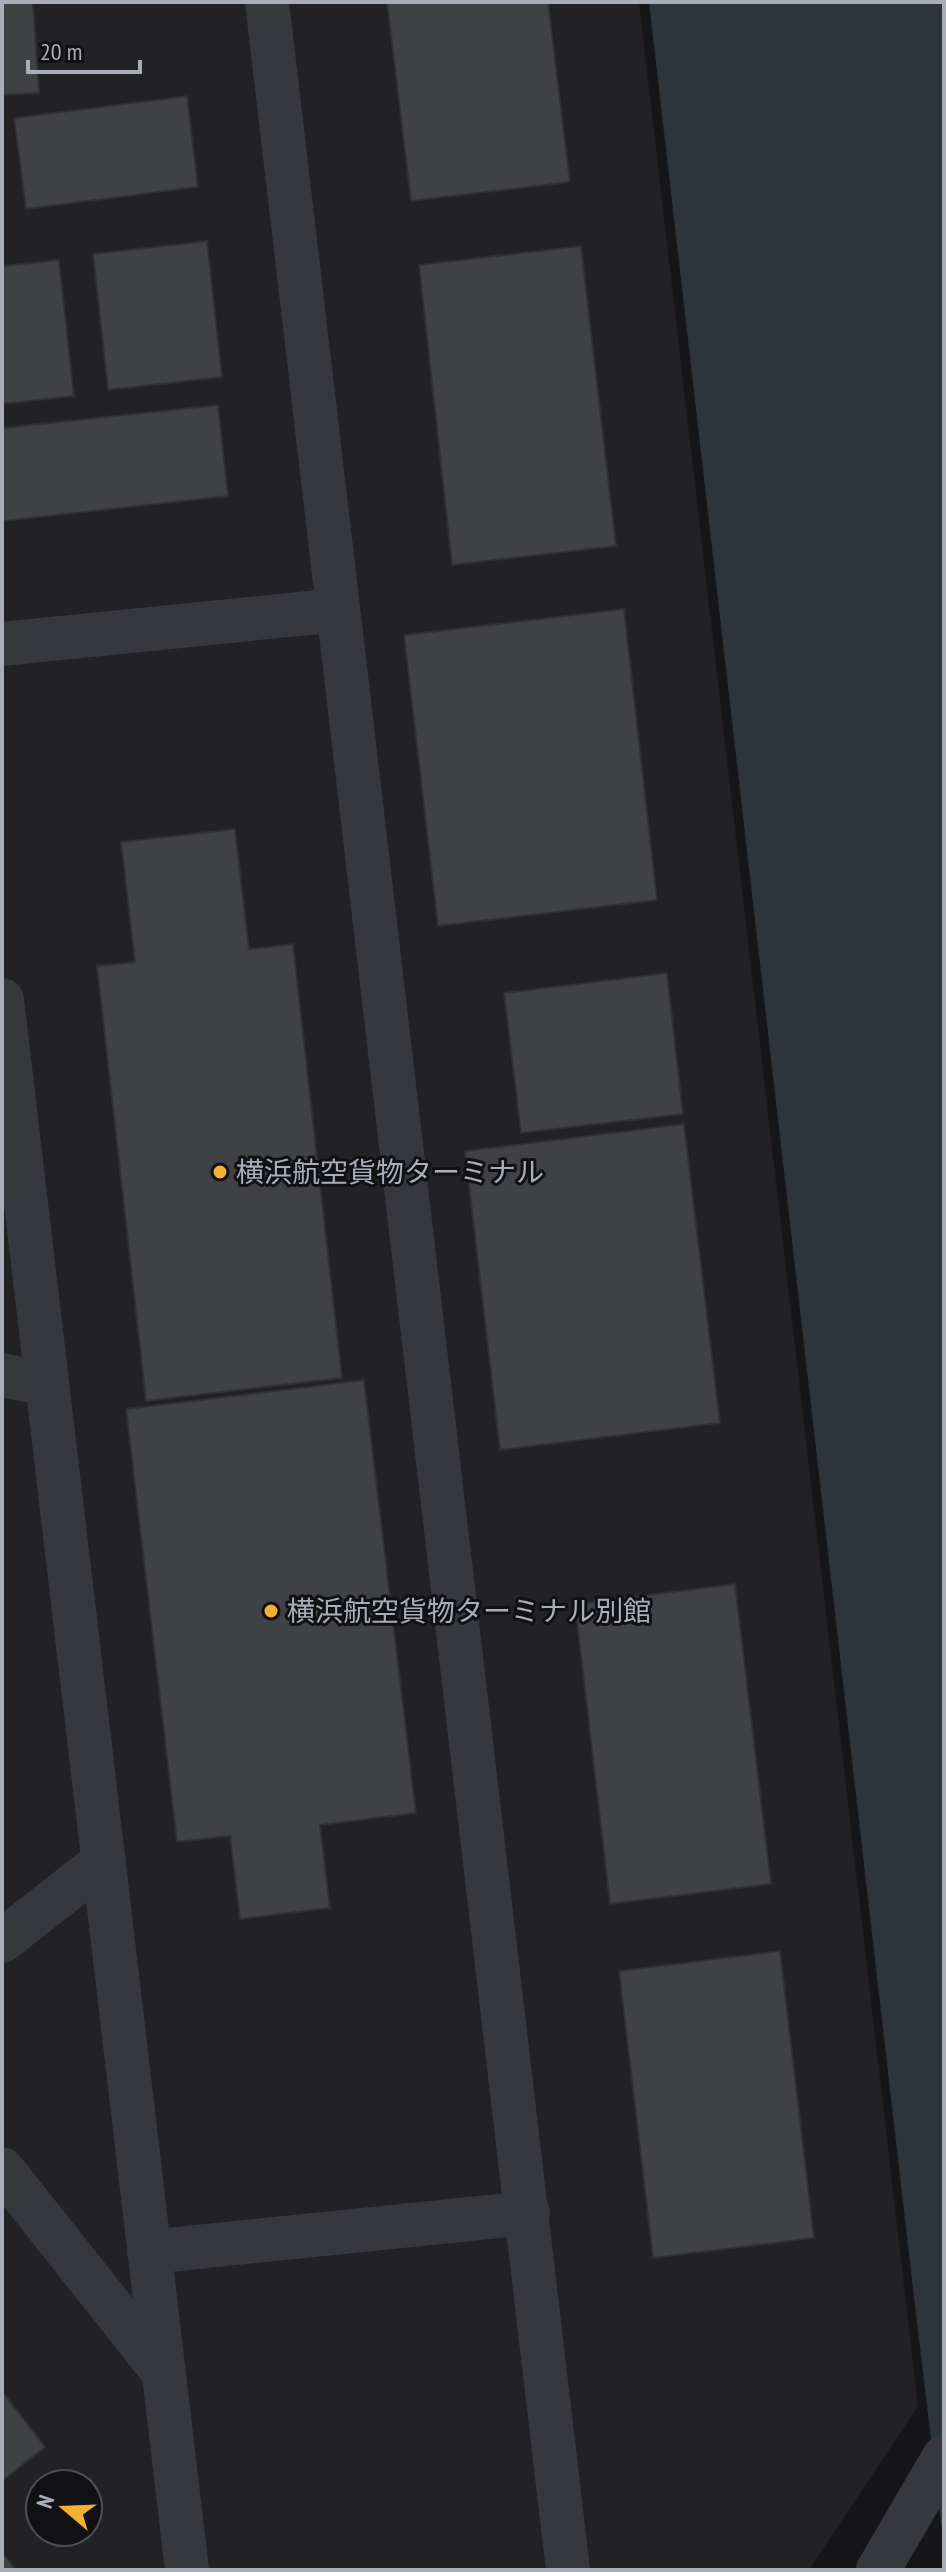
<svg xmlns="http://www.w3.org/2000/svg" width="946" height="2572" font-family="'PT Sans Narrow','Noto Sans JP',sans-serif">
  <rect width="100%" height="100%" fill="#161618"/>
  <path fill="#222225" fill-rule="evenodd" d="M2,2H639L918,2406L809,2570H2ZM40,2484H88V2532H40Z"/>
  <path fill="#2c353c" d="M649,2H944V2548L912,2280Z"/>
  <path fill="#404145" stroke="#303034" stroke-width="2" d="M2,2H33L39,93L2,95Z
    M387,2H548L570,182L411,201Z
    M187,96L198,187L26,209L14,118Z
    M207,241L222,377L108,390L93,254Z
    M581,246L616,546L452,565L419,265Z
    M59,260L74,396L2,404V266Z
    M218,405L228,496L3,521L2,428Z
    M624,609L657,900L438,926L404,635Z
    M235,829L249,949L293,944L342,1378L146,1401L97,966L135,962L121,842Z
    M667,973L683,1114L521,1133L504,993Z
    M684,1124L720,1423L500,1450L465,1151Z
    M364,1380L416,1813L320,1825L330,1908L240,1919L230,1836L177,1842L126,1409Z
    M735,1584L771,1884L610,1904L575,1604Z
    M780,1951L814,2238L653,2258L619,1971Z
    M2,2391L45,2447L2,2481Z
    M2,2552L16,2570H2Z"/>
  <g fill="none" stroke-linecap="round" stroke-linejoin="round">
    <path stroke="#37383d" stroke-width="44" d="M267,2L568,2570
      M2,644L338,610
      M2,1000L187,2570
      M2,1375L47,1384
      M2,1941L104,1861
      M2,2169L164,2373
      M149,2252L528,2213
      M878,2570L944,2457"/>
  </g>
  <g fill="#f2b134" stroke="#111113" stroke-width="3">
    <circle cx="220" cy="1172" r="8"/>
    <circle cx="271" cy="1611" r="8"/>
  </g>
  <g text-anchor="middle" stroke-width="6" stroke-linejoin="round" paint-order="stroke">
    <g font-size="28" fill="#a8adb8" stroke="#111113" text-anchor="start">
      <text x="236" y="1182">横浜航空貨物ターミナル</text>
      <text x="287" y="1621">横浜航空貨物ターミナル別館</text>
    </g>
  </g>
  <rect width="946" height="2572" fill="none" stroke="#a8adb8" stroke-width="8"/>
  <g transform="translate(64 2508) rotate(289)"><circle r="38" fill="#111113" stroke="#4d4f55" stroke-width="2"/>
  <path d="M0-6L14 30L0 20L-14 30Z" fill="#f2b134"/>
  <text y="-12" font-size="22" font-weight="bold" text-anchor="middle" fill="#a8adb8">N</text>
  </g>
  <path d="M28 60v12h112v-12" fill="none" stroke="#a8adb8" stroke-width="4"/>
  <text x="40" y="60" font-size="24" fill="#a8adb8" stroke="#111113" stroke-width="6" paint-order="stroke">20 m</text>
</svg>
